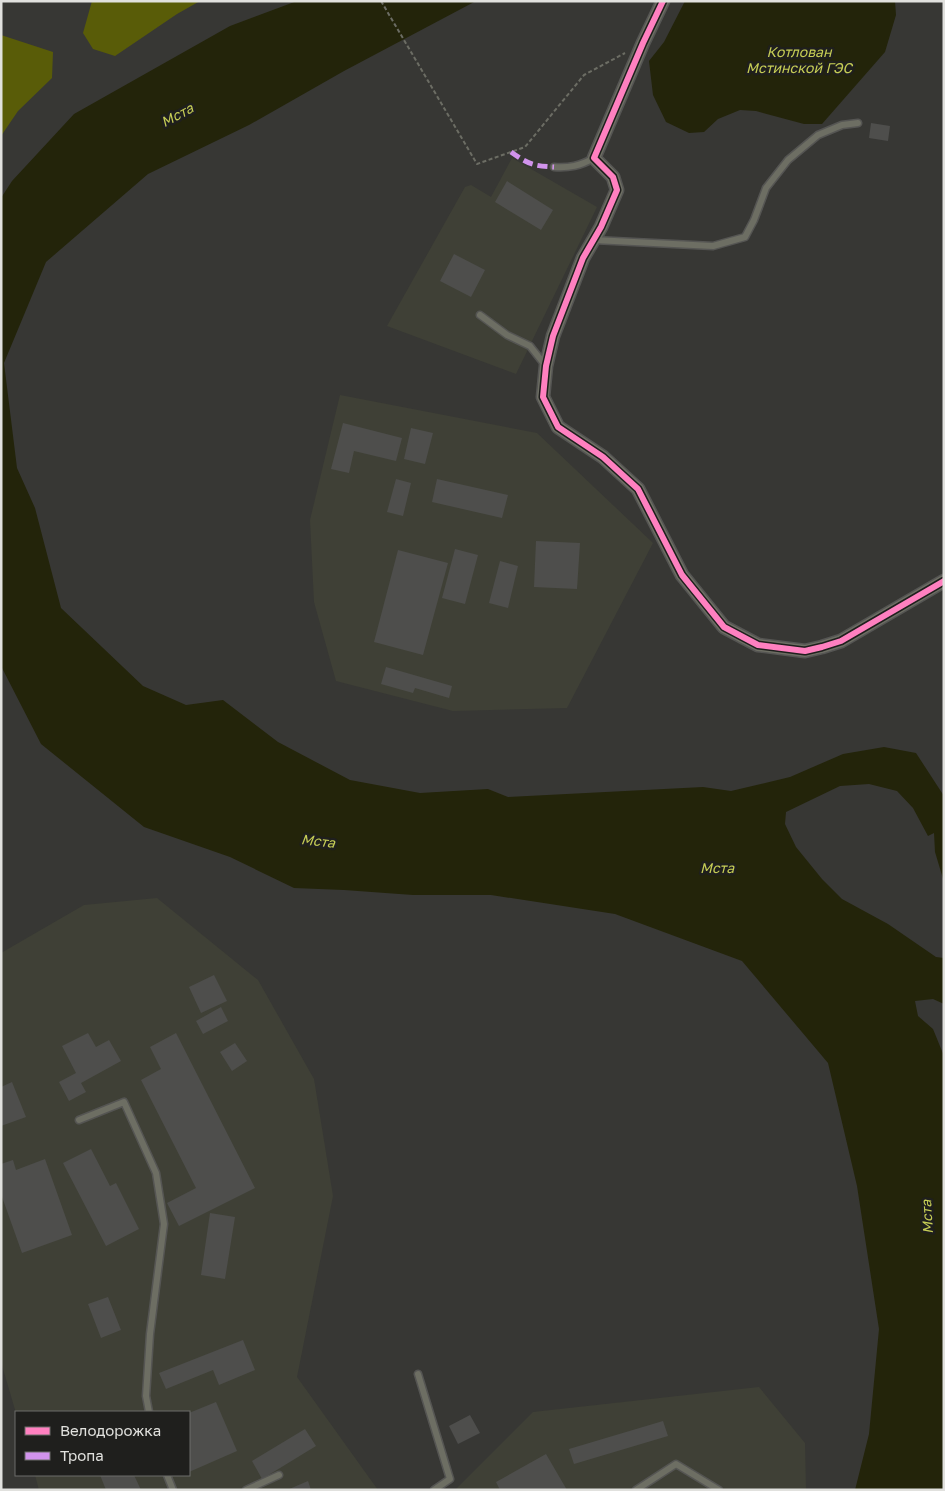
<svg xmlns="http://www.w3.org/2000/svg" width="945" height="1491" font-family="'Golos Text',sans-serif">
  <rect width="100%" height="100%" fill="#373734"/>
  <path fill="#3f4036" d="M512,158L597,207L516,374L387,326L465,187L471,185L491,197Z
    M340,395L537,433L653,543L567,708L453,711L336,681L314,602L310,520Z
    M157,898L258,980L314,1079L333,1196L297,1377L378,1490H39L35,1475H189V1412L16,1413L1,1362V953L84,905Z
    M759,1387L805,1443L806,1490H455L533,1412Z"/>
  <path fill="#595c08" d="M92,1H200L177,14L115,56L93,49L83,33Z
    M1,35L53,52L52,78L18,111L1,136Z"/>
  <path fill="#23240a" d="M297,1H476L344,71L249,125L148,174L46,262L4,363L17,468L35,508L61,608L143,686L186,705L223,700L278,742L350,780L420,793L488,789L508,797L703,787L731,791L790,777L843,754L884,747L916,753L944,796V882L935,852L934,833L928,836L913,808L897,791L869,784L840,786L786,812L785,824L796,847L822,879L842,899L888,924L936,957L944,958V1004L933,999L915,1001L918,1016L933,1029L944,1056V1490H855L869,1434L879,1329L857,1186L828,1063L742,961L615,914L491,895H413L344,890L294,888L230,857L144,827L41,744L1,666V198L12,181L74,114L230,26Z
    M685,1H895L896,15L885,52L822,124H804L756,111L740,110L718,119L704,132L689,133L666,122L653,95L649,61L664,42Z"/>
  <path fill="#4e4e4c" d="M871,123L890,126L888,141L869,138Z
    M507,181L553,210L541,230L495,202Z
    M454,254L485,270L471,297L440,281Z
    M343,423L402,438L396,461L354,451L349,473L331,469Z
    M411,428L433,433L425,464L404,459Z
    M396,479L411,483L403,516L387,512Z
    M437,479L508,495L502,518L432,502Z
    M536,541L580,543L577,589L534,587Z
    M455,549L478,555L465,604L442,598Z
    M398,550L448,563L423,655L374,642Z
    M500,561L518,566L508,608L489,603Z
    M386,667L452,686L449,698L415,688L413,693L381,684Z
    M214,975L227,1001L201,1013L189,987Z
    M221,1007L228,1021L203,1034L196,1021Z
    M88,1033L96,1047L109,1040L121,1061L81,1083L86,1092L69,1101L59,1082L76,1073L62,1046Z
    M176,1033L255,1188L179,1226L167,1203L196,1188L141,1080L161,1069L150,1047Z
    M235,1043L247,1061L232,1071L220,1052Z
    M12,1082L26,1117L1,1126V1087Z
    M91,1149L110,1186L116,1183L139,1229L106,1246L63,1163Z
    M45,1159L72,1235L22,1253L1,1194V1164L13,1160L16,1170Z
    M210,1213L235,1217L225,1279L201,1275Z
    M108,1297L121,1330L101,1338L88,1304Z
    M243,1340L255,1370L219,1385L213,1370L166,1389L159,1373Z
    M216,1402L237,1451L189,1472V1413Z
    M470,1415L480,1433L458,1444L449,1426Z
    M663,1421L668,1436L574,1464L569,1449Z
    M305,1429L316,1446L262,1479L252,1461Z
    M546,1454L567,1490H500L496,1482Z
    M100,1475H134L141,1490H106Z
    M308,1481L311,1490H287Z"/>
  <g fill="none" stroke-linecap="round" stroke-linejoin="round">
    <defs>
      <path id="service" d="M554,167C569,168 580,166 594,158
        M594,240L713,246L745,237L754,220L766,188L788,160L818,135L842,125L858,123
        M480,315L507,335L530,346L545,365
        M79,1120L124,1102L156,1173L164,1224L150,1334L146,1396L149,1412
        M418,1374L450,1479L434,1490
        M167,1475L173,1490
        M246,1490L279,1475
        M636,1490L676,1464L719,1490"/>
      <path id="minor" d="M663,1L643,43L594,158L613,177L617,190L601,227L583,258L553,336L546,366L543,397L558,427L603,457L638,489L682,575L724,627L758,645L805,651L822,647L841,641L944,581"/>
    </defs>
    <use href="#service" stroke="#555553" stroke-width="9"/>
    <use href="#minor" stroke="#555553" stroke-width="15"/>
    <path stroke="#6c6d64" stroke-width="2" stroke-dasharray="4 2.5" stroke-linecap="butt" d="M381,1L477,164L525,147L584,75L625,53"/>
    <use href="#service" stroke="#6d6e63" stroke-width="6"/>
    <use href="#minor" stroke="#6d6e63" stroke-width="12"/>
    <path stroke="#d193ec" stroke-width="5" stroke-dasharray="10 5" stroke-linecap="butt" d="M511,152C528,164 533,166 554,167"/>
    <defs>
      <path id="cycleway" d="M663,1L643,43L594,158L613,177L617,190L601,227L583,258L553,336L546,366L543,397L558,427L603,457L638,489L682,575L724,627L758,645L805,651L822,647L841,641L944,581"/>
    </defs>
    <use href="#cycleway" stroke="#1f1f1d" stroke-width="9"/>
    <use href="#cycleway" stroke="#ff80c0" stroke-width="6"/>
  </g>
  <g text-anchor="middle" stroke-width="5" stroke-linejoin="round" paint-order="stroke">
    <g font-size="14" font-style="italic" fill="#c6cd55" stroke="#1f1f1d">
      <text x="799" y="57">Котлован<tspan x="799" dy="16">Мстинской ГЭС</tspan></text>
      <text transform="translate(177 115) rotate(-28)" y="5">Мста</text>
      <text transform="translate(318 841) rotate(7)" y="5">Мста</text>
      <text x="717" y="873">Мста</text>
      <text transform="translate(927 1217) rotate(-93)" y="5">Мста</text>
    </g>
  </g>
  <rect width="945" height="1491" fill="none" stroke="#e1e1de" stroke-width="5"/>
  <rect x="15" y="1411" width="175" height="65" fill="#1f1f1d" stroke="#6d6d6a"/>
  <rect x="25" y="1427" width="25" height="8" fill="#ff80c0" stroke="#6d6d6a"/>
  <text x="60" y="1436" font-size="15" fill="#e1e1de">Велодорожка</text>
  <rect x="25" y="1452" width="25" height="8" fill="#d193ec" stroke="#6d6d6a"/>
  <text x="60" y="1461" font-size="15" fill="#e1e1de">Тропа</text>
</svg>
